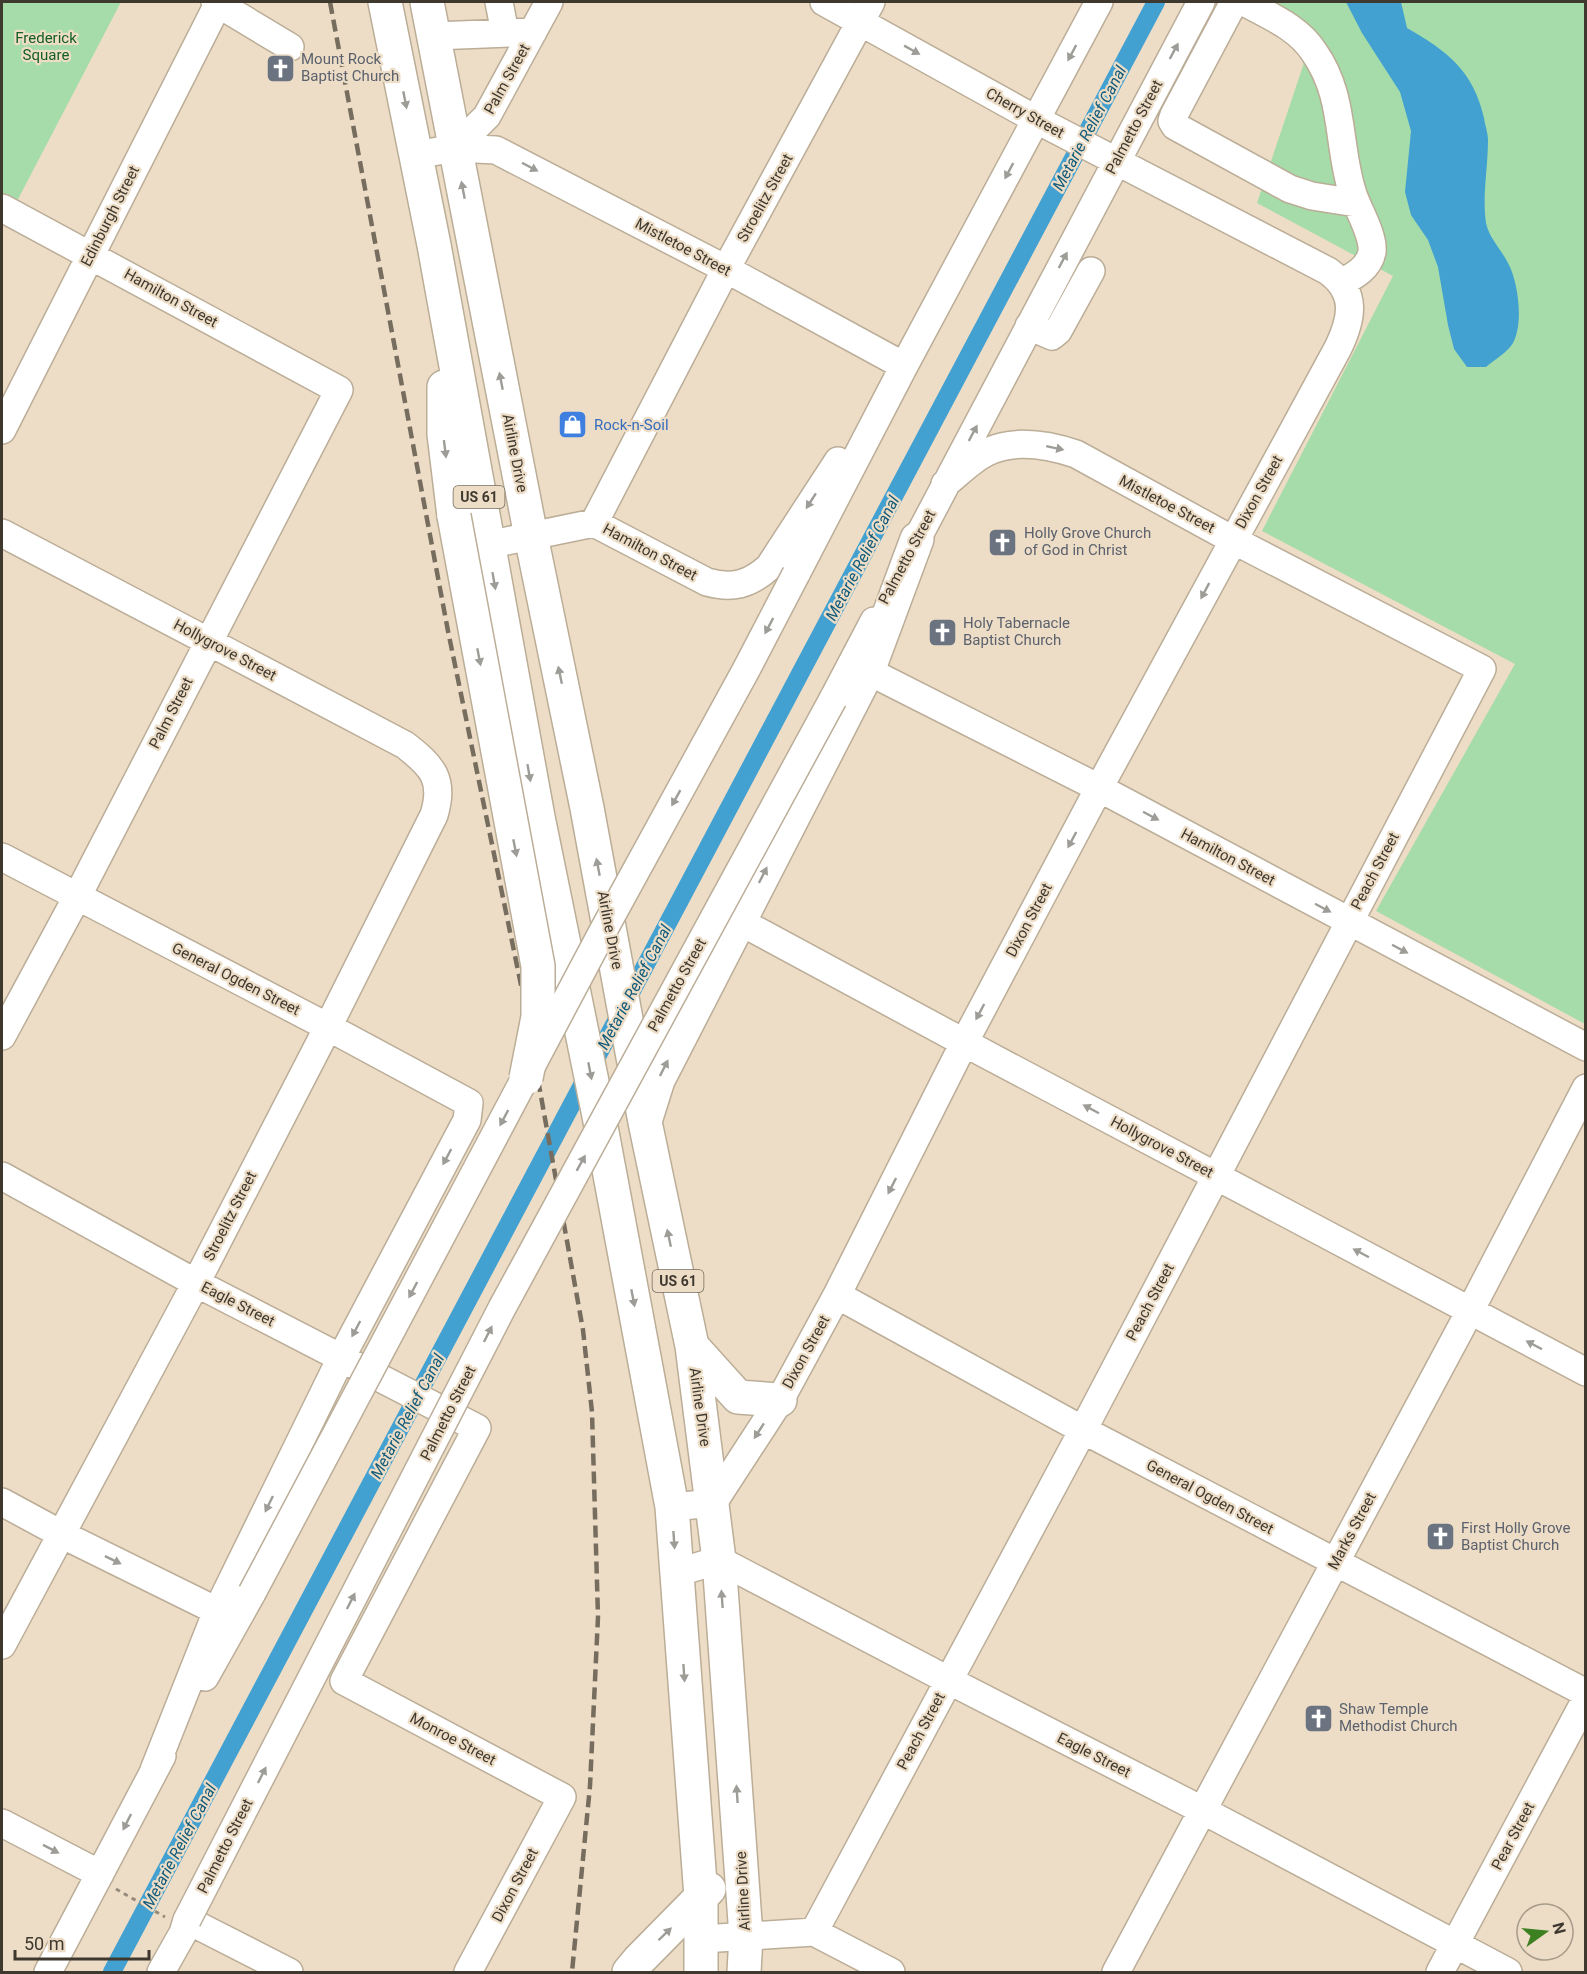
<svg xmlns="http://www.w3.org/2000/svg" width="1587" height="1974" font-family="Roboto,sans-serif">
  <rect width="100%" height="100%" fill="#edddc6"/>
  <path fill="#a5dcaa" d="M2,2H121L16,203L2,196Z
    M1238,2H1585V1024L1376,911L1515,664L1262,531L1393,276L1257,203L1311,42Z"/>
  <path fill="#42a1d1" d="M1346,2H1401L1407,28C1447,51 1473,70 1484,118C1485,125 1488,133 1488,140C1488,168 1482,196 1486,223C1489,238 1501,249 1508,263C1518,281 1524,323 1513,343C1508,352 1494,360 1486,367H1467L1454,349L1448,325L1438,267L1428,240L1411,215L1405,192L1411,131L1400,92L1362,33Z"/>
  <g fill="none" stroke-linecap="round" stroke-linejoin="round">
    <path stroke="#42a1d1" stroke-width="18" d="M112,1972L1156,2"/>
    <defs>
      <path id="minor" d="M215,2L290,47
        M499,2L505,33
        M1234,2L1174,115L1172,121L1175,126L1290,189L1312,196L1356,203
        M1244,2C1269,16 1298,27 1314,52C1345,96 1337,142 1352,191C1357,209 1374,234 1372,252C1369,268 1354,276 1341,283
        M434,36L533,32
        M455,148L487,116L549,2
        M416,155L455,148L496,150L726,269L904,366
        M2,208L339,390L77,897L2,1036
        M1029,326L1052,336L1058,331L1091,271
        M2,430L219,2
        M594,523L726,269L871,2
        M2,533L405,745C432,766 445,779 434,815L328,1027L196,1283L2,1645
        M487,545L594,523L707,582C732,589 749,585 769,567L838,461
        M907,558L1201,2
        M796,574L904,366L1099,2
        M868,671L1099,788L1586,1047
        M833,699L874,621
        M2,857L328,1027L469,1103L467,1120L341,1358L217,1611L154,1770
        M739,921L978,1050L1586,1372
        M2,1176L196,1283L477,1428L344,1681L562,1797L468,1972
        M837,1295L1083,1430L1586,1693
        M2,1502L61,1534L217,1611
        M672,1507L713,1503L780,1400L837,1295L964,1043L1099,788L1338,348C1352,319 1358,293 1328,271L1037,120L824,2
        M676,1573L719,1560L948,1680L1202,1810L1508,1972
        M205,1677L252,1593
        M2,1823L100,1874
        M814,1932L1083,1430L1482,669L1233,540L1076,454C1049,445 1014,439 987,452C972,459 958,474 945,484
        M702,1939L814,1932L891,1972
        M48,1972L162,1756
        M161,1972L183,1933L187,1920L289,1972
        M1116,1972L1470,1311L1586,1088
        M1440,1972L1586,1699"/>
      <path id="major" d="M744,1972L746,1936"/>
      <path id="highway" d="M385,2L434,245L538,817L599,1116L672,1507L701,1897V1972
        M427,2L531,536L587,808L645,1122L692,1346L719,1560L746,1936
        M444,387V434L454,516
        M646,1118L658,1080L868,671L917,539
        M692,1346L738,1397L780,1400
        M629,1972L639,1960L709,1889"/>
    </defs>
    <use href="#minor" stroke="#bbad97" stroke-width="30"/>
    <use href="#major" stroke="#bbad97" stroke-width="36"/>
    <use href="#highway" stroke="#bbad97" stroke-width="36"/>
    <path stroke="#968b7b" stroke-width="3" stroke-dasharray="4.5 4.5" stroke-linecap="butt" d="M116,1889L165,1917"/>
    <use href="#minor" stroke="#fff" stroke-width="27"/>
    <use href="#major" stroke="#fff" stroke-width="33"/>
    <use href="#highway" stroke="#fff" stroke-width="33"/>
    <path stroke="#766d5f" stroke-width="4.5" stroke-dasharray="12 6" stroke-linecap="butt" d="M330,2L448,631L521,985L583,1330L592,1412L598,1617L590,1786L572,1972"/>
    <defs>
      <path id="minor-bridge" d="M252,1593L603,931L746,670L796,574
        M187,1920L502,1308L833,699"/>
      <path id="highway-bridge" d="M454,516L538,966V1017L526,1078"/>
    </defs>
    <use href="#minor-bridge" stroke="#bbad97" stroke-width="30" stroke-linecap="butt"/>
    <use href="#highway-bridge" stroke="#bbad97" stroke-width="36" stroke-linecap="butt"/>
    <use href="#minor-bridge" stroke="#fff" stroke-width="27"/>
    <use href="#highway-bridge" stroke="#fff" stroke-width="33"/>
  </g>
  <defs><path id="oneway-solid" d="M-6-.8H1V-3.2L6.5 0L1 3.2V.8H-6Z" transform="scale(1.5)"/></defs>
  <g fill="#9e9c97">
    <use href="#oneway-solid" transform="translate(912 50) rotate(29)"/>
    <use href="#oneway-solid" transform="translate(1174 51) rotate(-62)"/>
    <use href="#oneway-solid" transform="translate(1072 53) rotate(118)"/>
    <use href="#oneway-solid" transform="translate(405 100) rotate(79)"/>
    <use href="#oneway-solid" transform="translate(530 167) rotate(28)"/>
    <use href="#oneway-solid" transform="translate(1009 171) rotate(118)"/>
    <use href="#oneway-solid" transform="translate(463 190) rotate(-101)"/>
    <use href="#oneway-solid" transform="translate(1063 260) rotate(-62)"/>
    <use href="#oneway-solid" transform="translate(501 381) rotate(-101)"/>
    <use href="#oneway-solid" transform="translate(973 433) rotate(-62)"/>
    <use href="#oneway-solid" transform="translate(1055 448) rotate(12)"/>
    <use href="#oneway-solid" transform="translate(445 449) rotate(83)"/>
    <use href="#oneway-solid" transform="translate(811 501) rotate(123)"/>
    <use href="#oneway-solid" transform="translate(494 581) rotate(80)"/>
    <use href="#oneway-solid" transform="translate(1205 591) rotate(118)"/>
    <use href="#oneway-solid" transform="translate(769 626) rotate(118)"/>
    <use href="#oneway-solid" transform="translate(479 657) rotate(79)"/>
    <use href="#oneway-solid" transform="translate(560 675) rotate(-102)"/>
    <use href="#oneway-solid" transform="translate(529 773) rotate(80)"/>
    <use href="#oneway-solid" transform="translate(676 798) rotate(119)"/>
    <use href="#oneway-solid" transform="translate(1151 816) rotate(28)"/>
    <use href="#oneway-solid" transform="translate(1072 840) rotate(118)"/>
    <use href="#oneway-solid" transform="translate(515 848) rotate(79)"/>
    <use href="#oneway-solid" transform="translate(598 867) rotate(-101)"/>
    <use href="#oneway-solid" transform="translate(763 875) rotate(-63)"/>
    <use href="#oneway-solid" transform="translate(1323 908) rotate(28)"/>
    <use href="#oneway-solid" transform="translate(1400 949) rotate(28)"/>
    <use href="#oneway-solid" transform="translate(980 1012) rotate(118)"/>
    <use href="#oneway-solid" transform="translate(664 1068) rotate(-63)"/>
    <use href="#oneway-solid" transform="translate(590 1071) rotate(79)"/>
    <use href="#oneway-solid" transform="translate(1091 1109) rotate(-152)"/>
    <use href="#oneway-solid" transform="translate(504 1118) rotate(118)"/>
    <use href="#oneway-solid" transform="translate(447 1157) rotate(118)"/>
    <use href="#oneway-solid" transform="translate(581 1163) rotate(-61)"/>
    <use href="#oneway-solid" transform="translate(892 1186) rotate(117)"/>
    <use href="#oneway-solid" transform="translate(669 1238) rotate(-102)"/>
    <use href="#oneway-solid" transform="translate(1361 1253) rotate(-152)"/>
    <use href="#oneway-solid" transform="translate(413 1290) rotate(118)"/>
    <use href="#oneway-solid" transform="translate(633 1298) rotate(79)"/>
    <use href="#oneway-solid" transform="translate(356 1329) rotate(118)"/>
    <use href="#oneway-solid" transform="translate(488 1334) rotate(-63)"/>
    <use href="#oneway-solid" transform="translate(1534 1345) rotate(-152)"/>
    <use href="#oneway-solid" transform="translate(759 1431) rotate(123)"/>
    <use href="#oneway-solid" transform="translate(269 1504) rotate(116)"/>
    <use href="#oneway-solid" transform="translate(674 1540) rotate(86)"/>
    <use href="#oneway-solid" transform="translate(113 1560) rotate(26)"/>
    <use href="#oneway-solid" transform="translate(722 1599) rotate(-94)"/>
    <use href="#oneway-solid" transform="translate(351 1601) rotate(-63)"/>
    <use href="#oneway-solid" transform="translate(684 1673) rotate(86)"/>
    <use href="#oneway-solid" transform="translate(262 1775) rotate(-63)"/>
    <use href="#oneway-solid" transform="translate(737 1794) rotate(-94)"/>
    <use href="#oneway-solid" transform="translate(127 1822) rotate(117)"/>
    <use href="#oneway-solid" transform="translate(51 1849) rotate(27)"/>
    <use href="#oneway-solid" transform="translate(665 1934) rotate(-44)"/>
  </g>
  <defs>
    <symbol id="church-square" viewBox="-11 -11 22 22"><rect x="-9" y="-9" width="18" height="18" rx="4" fill="#6b7280" stroke="#edddc6"/><path d="M-1.2-6h2.4v3.5h3.3v2.4h-3.3V6h-2.4V-.1h-3.3v-2.4h3.3Z" fill="#fff"/></symbol>
    <symbol id="shop-square" viewBox="-11 -11 22 22"><rect x="-9" y="-9" width="18" height="18" rx="4" fill="#3f7fe0" stroke="#edddc6"/><path d="M-5-2.5h2.3a2.7 3.5 0 0 1 5.4 0H5L5.5 6h-11ZM-1.5-2.5h3a1.5 2.3 0 0 0-3 0Z" fill="#fff"/></symbol>
  </defs>
  <g fill-rule="evenodd">
    <use href="#church-square" x="264" y="52" width="33" height="33"/>
    <use href="#shop-square" x="556" y="408" width="33" height="33"/>
    <use href="#church-square" x="986" y="526" width="33" height="33"/>
    <use href="#church-square" x="926" y="616" width="33" height="33"/>
    <use href="#church-square" x="1424" y="1520" width="33" height="33"/>
    <use href="#church-square" x="1302" y="1702" width="33" height="33"/>
  </g>
  <g text-anchor="middle" stroke-width="4.5" stroke-linejoin="round" paint-order="stroke">
    <g fill="#edddc6" stroke="#726a5c" stroke-width="1.5">
      <rect x="453.5" y="486" width="51" height="22" rx="4.5"/>
      <rect x="652.5" y="1270" width="51" height="22" rx="4.5"/>
    </g>
    <g font-size="14" font-weight="bold" fill="#3e382f">
      <text x="479" y="502">US 61</text>
      <text x="678" y="1286">US 61</text>
    </g>
    <g font-size="15" fill="#135e25" stroke="#edddc6">
      <text x="46" y="43">Frederick<tspan x="46" dy="17">Square</tspan></text>
    </g>
    <g font-size="15" fill="#5b616d" stroke="#edddc6" text-anchor="start">
      <text x="301" y="64">Mount Rock<tspan x="301" dy="17">Baptist Church</tspan></text>
      <text x="1024" y="538">Holly Grove Church<tspan x="1024" dy="17">of God in Christ</tspan></text>
      <text x="963" y="628">Holy Tabernacle<tspan x="963" dy="17">Baptist Church</tspan></text>
      <text x="1461" y="1533">First Holly Grove<tspan x="1461" dy="17">Baptist Church</tspan></text>
      <text x="1339" y="1714">Shaw Temple<tspan x="1339" dy="17">Methodist Church</tspan></text>
    </g>
    <g font-size="15" fill="#3e382f" stroke="#edddc6">
      <text transform="translate(507 79) rotate(-61)" y="5">Palm Street</text>
      <text transform="translate(1025 113) rotate(29)" y="5">Cherry Street</text>
      <text transform="translate(1134 127) rotate(-62)" y="5">Palmetto Street</text>
      <text transform="translate(765 198) rotate(-61)" y="5">Stroelitz Street</text>
      <text transform="translate(110 216) rotate(-63)" y="5">Edinburgh Street</text>
      <text transform="translate(683 247) rotate(28)" y="5">Mistletoe Street</text>
      <text transform="translate(171 298) rotate(29)" y="5">Hamilton Street</text>
      <text transform="translate(515 453) rotate(79)" y="5">Airline Drive</text>
      <text transform="translate(1259 492) rotate(-61)" y="5">Dixon Street</text>
      <text transform="translate(1167 504) rotate(28)" y="5">Mistletoe Street</text>
      <text transform="translate(650 552) rotate(28)" y="5">Hamilton Street</text>
      <text transform="translate(907 557) rotate(-62)" y="5">Palmetto Street</text>
      <text transform="translate(225 650) rotate(28)" y="5">Hollygrove Street</text>
      <text transform="translate(171 713) rotate(-63)" y="5">Palm Street</text>
      <text transform="translate(1228 857) rotate(28)" y="5">Hamilton Street</text>
      <text transform="translate(1375 871) rotate(-62)" y="5">Peach Street</text>
      <text transform="translate(1029 920) rotate(-62)" y="5">Dixon Street</text>
      <text transform="translate(610 930) rotate(79)" y="5">Airline Drive</text>
      <text transform="translate(236 979) rotate(27)" y="5">General Ogden Street</text>
      <text transform="translate(677 985) rotate(-61)" y="5">Palmetto Street</text>
      <text transform="translate(1162 1147) rotate(28)" y="5">Hollygrove Street</text>
      <text transform="translate(230 1216) rotate(-63)" y="5">Stroelitz Street</text>
      <text transform="translate(1150 1302) rotate(-62)" y="5">Peach Street</text>
      <text transform="translate(238 1304) rotate(27)" y="5">Eagle Street</text>
      <text transform="translate(806 1352) rotate(-61)" y="5">Dixon Street</text>
      <text transform="translate(700 1407) rotate(82)" y="5">Airline Drive</text>
      <text transform="translate(448 1413) rotate(-63)" y="5">Palmetto Street</text>
      <text transform="translate(1210 1497) rotate(28)" y="5">General Ogden Street</text>
      <text transform="translate(1352 1531) rotate(-62)" y="5">Marks Street</text>
      <text transform="translate(921 1731) rotate(-62)" y="5">Peach Street</text>
      <text transform="translate(453 1739) rotate(28)" y="5">Monroe Street</text>
      <text transform="translate(1094 1755) rotate(27)" y="5">Eagle Street</text>
      <text transform="translate(1513 1836) rotate(-62)" y="5">Pear Street</text>
      <text transform="translate(225 1846) rotate(-63)" y="5">Palmetto Street</text>
      <text transform="translate(515 1885) rotate(-62)" y="5">Dixon Street</text>
      <text transform="translate(743 1891) rotate(-93)" y="5">Airline Drive</text>
    </g>
    <g font-size="15" fill="#366cbe" stroke="#edddc6" text-anchor="start">
      <text x="594" y="430">Rock-n-Soil</text>
    </g>
    <g font-size="16" font-style="italic" fill="#105a7a" stroke="#edddc6">
      <text transform="translate(1089 128) rotate(-62)" y="6">Metarie Relief Canal</text>
      <text transform="translate(862 558) rotate(-62)" y="6">Metarie Relief Canal</text>
      <text transform="translate(634 987) rotate(-62)" y="6">Metarie Relief Canal</text>
      <text transform="translate(407 1416) rotate(-62)" y="6">Metarie Relief Canal</text>
      <text transform="translate(179 1846) rotate(-62)" y="6">Metarie Relief Canal</text>
    </g>
  </g>
  <rect width="1587" height="1974" fill="none" stroke="#3e382f" stroke-width="6"/>
  <g transform="translate(1545 1932) rotate(75)"><circle r="28" fill="#edddc6" stroke="#a79b8a" stroke-width="1.5"/>
  <path d="M0-4.5L10 22L0 15L-10 22Z" fill="#3d8022"/>
  <text y="-9" font-size="16" font-weight="bold" text-anchor="middle" fill="#3e382f">N</text>
  </g>
  <path d="M15 1950v9h134v-9" fill="none" stroke="#3e382f" stroke-width="3"/>
  <text x="24" y="1950" font-size="18" fill="#3e382f" stroke="#edddc6" stroke-width="4.5" paint-order="stroke">50 m</text>
</svg>
